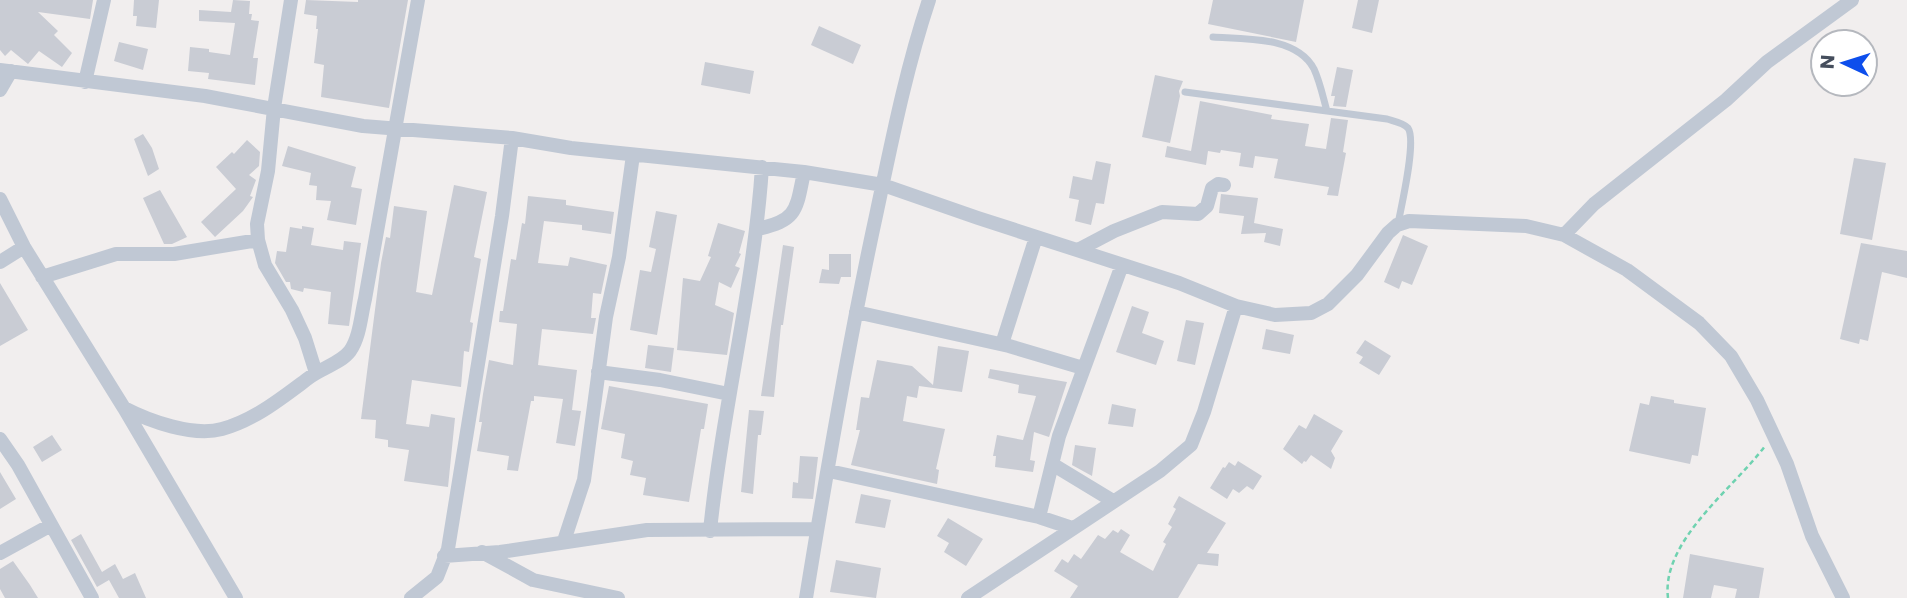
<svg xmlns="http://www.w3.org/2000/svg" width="1907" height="598" font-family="Poppins,sans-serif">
  <rect width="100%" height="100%" fill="#f1eeee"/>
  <path fill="#c9ccd4" d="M0,0H93L90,19L38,12L58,31L54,35L72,53L62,67L39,51L28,64L11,50L5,56L0,50Z
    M134,0H159L156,28L136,26L137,16H133Z
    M233,0L250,1L249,14H252L251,20L259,21L253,58H258L255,85L208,79L209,73L188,71L190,47L209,49V52L230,55L235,23L199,21V10L231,12Z
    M306,0L358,2V0H408L389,108L321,97L324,65L314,63L318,29H316L317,16L304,14Z
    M1213,0H1304L1296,42L1208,24Z
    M1358,0H1379L1372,33L1352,28Z
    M819,26L861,45L853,64L811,45Z
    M119,42L148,49L143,70L114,61Z
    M705,62L754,71L750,94L701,85Z
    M1337,67L1353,70L1346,107L1333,106L1335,96H1331Z
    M1155,75L1183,81L1179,91L1180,96L1170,143L1142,137Z
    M1200,101L1272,115L1271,119L1309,124L1305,146L1326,149L1331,118L1348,120L1343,152L1346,153L1338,196L1327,195L1329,187L1274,178L1278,159L1255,156L1253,168L1239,166L1241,153L1221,150L1220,153L1208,151L1206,165L1165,157L1167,146L1191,151Z
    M143,134L152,148L159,169L148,176L134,139Z
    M247,140L260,152L259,166L249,175L256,180L250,196L253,197L243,211L215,237L201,222L236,189L216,167L232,152L234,154Z
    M288,146L356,167L351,187L362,189L356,225L327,220L331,201L316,200L317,186L309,185L311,173L282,166Z
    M1854,158L1886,163L1872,240L1840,234Z
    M1096,161L1111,164L1104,204L1096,203L1091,225L1075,221L1079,200L1069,198L1073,176L1092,180Z
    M454,185L487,192L474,257L481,259L470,322L473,323L469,352L464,351L461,387L412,380L406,424L429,427L431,414L455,418L448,487L404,481L409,450L388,447V440L375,438L376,420L361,419L381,263L386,237L390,238L394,206L427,211L416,292L432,295Z
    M160,190L187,237L172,244H164L143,198Z
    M1221,194L1258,198L1254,223L1283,229L1280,246L1264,242L1266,233L1241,234L1244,216L1219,213Z
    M528,196L566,200V205L614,212L611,234L582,230V225L544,221L538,263L568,266L570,257L607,265L601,294L593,293L591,318H596L593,334L542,329L538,365L577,370L572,410L581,411L575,446L556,443L563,399L534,396V401H531L518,471L507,470L509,456L477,451L482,422H479L483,394L489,360L513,365L517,324L499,322L500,311H503L511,259L516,260L522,223L525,224Z
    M656,211L677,215L657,335L630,330L640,270L651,272L656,249L649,247Z
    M718,223L745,231L739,253L741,254L735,266L740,268L731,288L719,282L715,305L734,313L727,355L677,350L683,278L700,281L711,257L708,256Z
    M302,226L314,228L311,245L343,250L344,241L361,243L349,326L328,324L331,292L304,288L303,292L291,289L290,282H286L275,263L277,251L286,252L290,227L302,229Z
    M1403,235L1428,246L1412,285L1402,281L1399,289L1384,282Z
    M1861,243L1907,251V278L1882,272L1868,341L1860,339L1859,344L1840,339Z
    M783,245L794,247L783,325H781L774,397L761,396Z
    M829,254H851V277H841L839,284L819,283L822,269L829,270Z
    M0,283L28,330L0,346Z
    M1132,306L1149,312L1142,333L1164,341L1156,365L1116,352Z
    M1186,320L1204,323L1195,365L1177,361Z
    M1266,329L1294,335L1290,354L1262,349Z
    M1365,340L1391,356L1379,375L1359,363L1363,357L1356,353Z
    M648,345L674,348L671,372L645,368Z
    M938,346L969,351L962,392L919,386L917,398L907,396L903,421L945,429L936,469L939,470L937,484L851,465L860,430H856L861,397L869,398L877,360L912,366L933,385Z
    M990,369L1067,382L1049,437L1034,432L1030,460L1035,461L1033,472L995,467L996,456H993L997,435L1023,440L1036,396L1018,393L1019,385L988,378Z
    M609,386L708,404L704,429H701L689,502L643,495L646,478L630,475L633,461L621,458L625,434L601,429Z
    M1651,396L1674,400V403L1706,408L1698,456L1692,455L1690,464L1629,451L1640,403L1649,405Z
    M1112,404L1136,409L1133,427L1108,424Z
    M749,410L764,411L761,435H758L753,494L741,492Z
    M1314,414L1343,431L1331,451L1335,458L1331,469L1311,455L1306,462L1304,461L1302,464L1283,449L1299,425L1306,429Z
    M52,435L62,450L42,462L33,447Z
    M1075,445L1096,448L1092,476L1072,465Z
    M800,456L818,457L813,499L792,498L793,482L798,483Z
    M1238,461L1262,476L1253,490L1247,486L1239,493L1233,489L1227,499L1210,488L1223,467L1225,468L1229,462L1235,466Z
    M0,472L16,499L0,509Z
    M861,494L891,500L885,528L855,523Z
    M1179,496L1226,523L1207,553L1219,554L1218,566L1198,564L1178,598H1070L1078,586L1054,571L1062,559L1068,563L1074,554L1081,559L1098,535L1105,539L1113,530L1118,533L1121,529L1130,535L1120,552L1153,571L1166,544L1163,542L1172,527L1168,524L1176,509L1173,507Z
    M948,518L983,539L966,566L944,552L949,543L937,536Z
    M81,534L102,572L115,564L123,579L135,573L146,598H119L109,580L97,587L71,540Z
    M1690,554L1764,568L1759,598H1735L1737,589L1714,585L1711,598H1683Z
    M836,560L881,568L876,598L830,592Z
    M13,561L30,585L38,598H5L0,589V569Z"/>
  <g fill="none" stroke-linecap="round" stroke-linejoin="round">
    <path stroke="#6fd2b0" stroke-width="2.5" stroke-dasharray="5 3.5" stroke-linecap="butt" d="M1668,598C1661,541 1733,489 1765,446"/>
    <path stroke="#c0c8d4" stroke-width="7" d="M1213,37C1245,39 1297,36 1314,69C1320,82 1323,97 1327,111
      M1185,92L1387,119C1393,121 1404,123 1408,128C1417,141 1401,207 1398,224"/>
    <path stroke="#c0c8d4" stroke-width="14" d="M291,0L274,108L268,171L257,224L258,240L265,265L292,310L305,338L316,373
      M0,70L205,96L363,126L512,138L571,148L804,172L883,185L978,218L1179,283L1236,306L1275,315L1311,313L1328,304L1357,275L1388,233L1397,225L1409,221L1526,226L1564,235L1627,270L1699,323L1731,356L1757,400L1787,464L1812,536L1843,598
      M85,82L104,0
      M0,90L11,71
      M0,199L24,247L124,408L236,598
      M758,229C798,220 796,210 804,172
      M1564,235L1594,204L1726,100L1767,62L1852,0
      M1078,250L1114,231L1162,212L1198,214L1207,206L1212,188L1218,184L1224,185
      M0,262L24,247
      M42,277L116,254H174L258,240
      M856,312L1009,346L1083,368
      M1002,344L1036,237
      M598,372L660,380L729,394
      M124,408C149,421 193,437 222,429C255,420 283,397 310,377C322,368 341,363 350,351C360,337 361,315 365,299L418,0
      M0,439L18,465L92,598
      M1052,464L1113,501
      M829,471L1039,517L1072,528
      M1039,517L1059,436L1122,265
      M710,531C722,409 754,289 762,167
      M564,541L584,480L606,317L619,257L633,155
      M482,552L533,580L618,598
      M0,553L51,525
      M444,556L500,552L647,530L817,529
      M411,598L437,577L448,549L502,216L512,138
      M806,598C827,469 849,339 877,211C892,140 906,69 929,0
      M968,598L1160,471L1191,445L1204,412L1236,306"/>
  </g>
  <g transform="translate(1844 63) rotate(274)"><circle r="33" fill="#ffffff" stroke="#b5b8be" stroke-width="2"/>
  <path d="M0-5L12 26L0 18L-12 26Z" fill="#0d4eec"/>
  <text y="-10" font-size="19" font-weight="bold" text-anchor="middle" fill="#454e5d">N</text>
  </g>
</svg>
